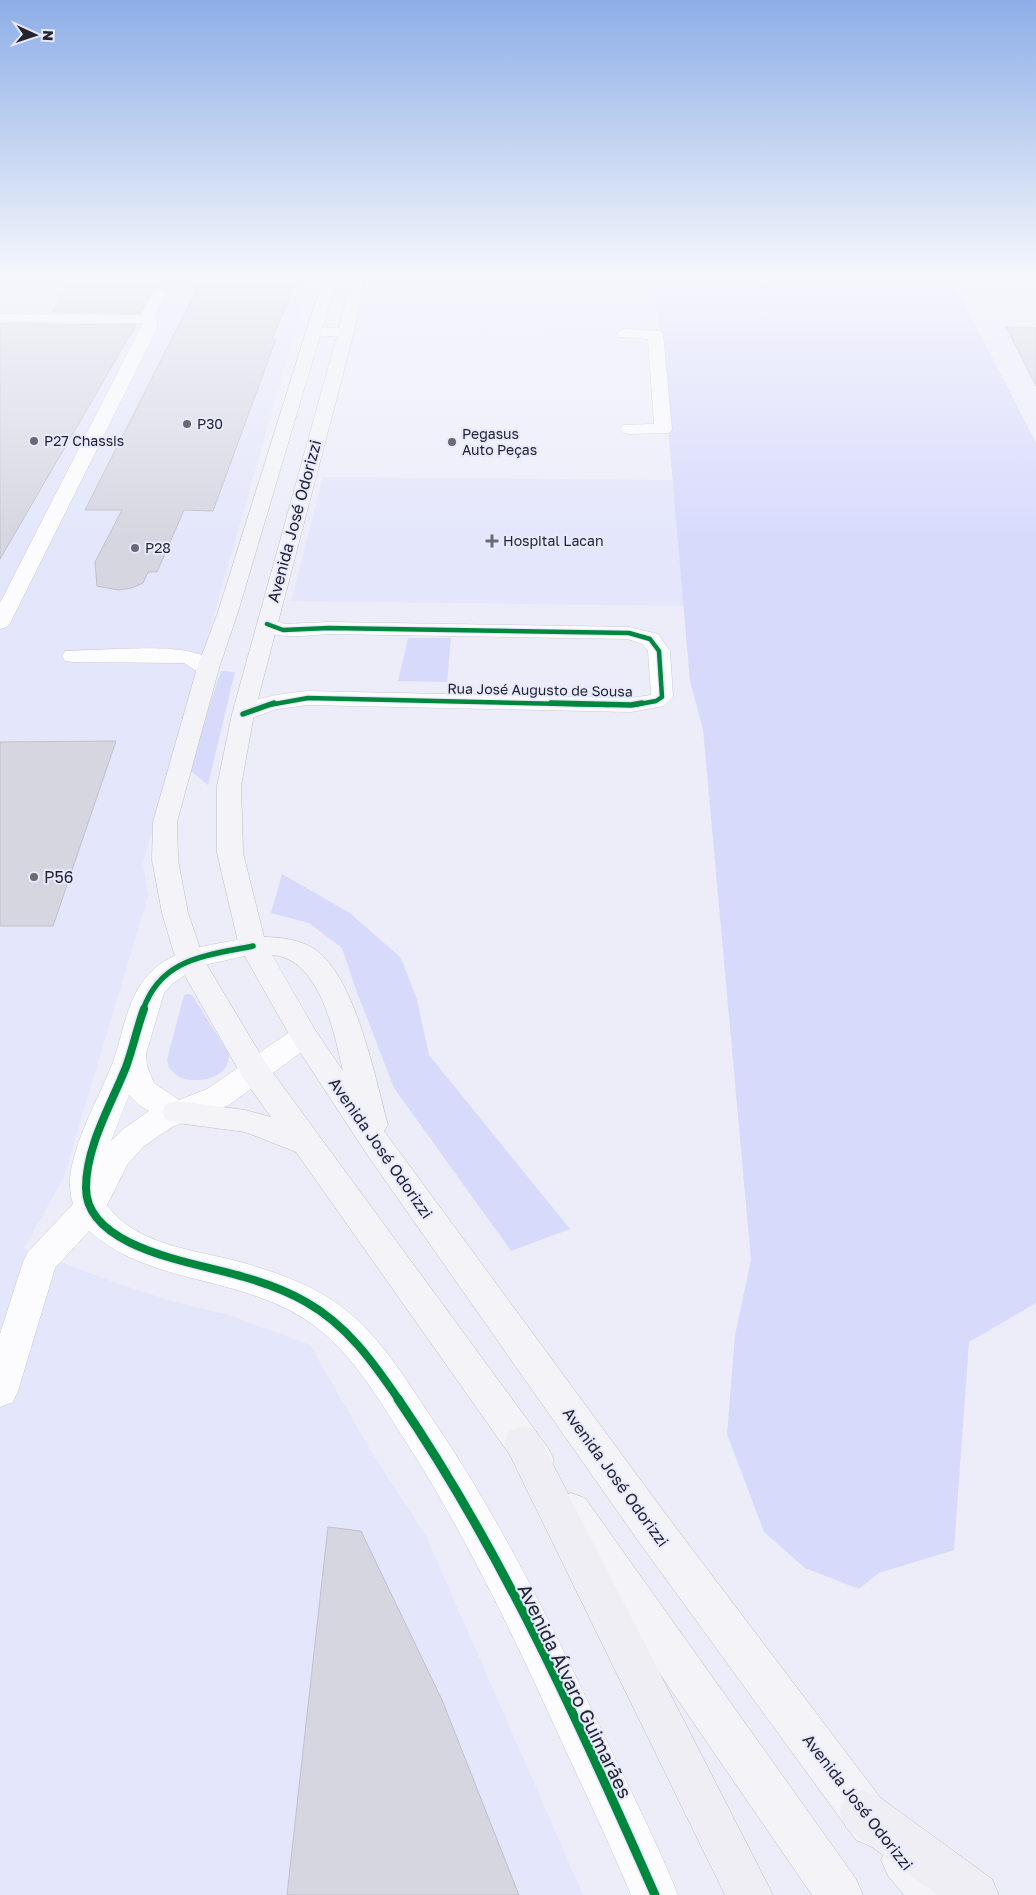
<svg xmlns="http://www.w3.org/2000/svg" width="1036" height="1895" font-family="'Golos Text',sans-serif">
  <rect width="100%" height="100%" fill="#ecedf9"/>
  <path fill="#e4e6fb" d="M0,275H311L143,863L148,896L63,1179L24,1248L119,1284L174,1302L229,1315L310,1345L371,1451L427,1538L583,1895H0Z
    M371,275H655L660,333L355,330Z
    M323,477L673,480L684,606L291,601Z"/>
  <path fill="#d8dafc" d="M68,275H187L183,282L64,281Z
    M655,275H950L1036,443V1303L969,1342L954,1550L879,1573L859,1589L805,1568L764,1532L727,1434L735,1335L751,1260L703,729L690,682Z
    M408,638H451L447,682L398,681Z
    M221,671L235,672L208,785L188,769Z
    M282,874L350,913L401,958L417,1000L429,1055L570,1229L511,1251L394,1088L356,990L342,948L309,923L271,913Z
    M188,994L192,995L229,1054C230,1076 204,1083 185,1079C178,1078 173,1072 169,1068L167,1060L184,995Z"/>
  <path fill="#d5d6e0" stroke="#c0c1ca" d="M210,275H296L292,287H294L272,339H276L213,511L184,510L157,572H148L143,583L132,588L118,590L97,586L95,562L122,510H85L199,285H205Z
    M68,287H159L152,290L140,313L52,312Z
    M0,324L136,325L0,559Z
    M1006,327L1036,328V386Z
    M116,741L53,926H0V742Z
    M328,1527L361,1531L442,1700L519,1895H287Z"/>
  <g fill="none" stroke-linecap="round" stroke-linejoin="round">
    <defs>
      <path id="minor" d="M159,290L164,291L166,294L154,317L158,321L156,331L10,623L7,627L0,629V603L143,323L0,322V314L141,315L154,291Z
        M314,327L351,329L354,332L351,335L346,337L309,335L306,332L309,329Z
        M625,329L660,331L663,334L672,429L669,433L629,434L623,433L620,429L623,425L654,424L648,339L620,337L617,334L620,331Z
        M267,618L285,624L329,622L629,627L658,634L670,651L673,697L664,706L631,712L308,705L277,709L243,721L235,719L232,714C242,698 289,693 308,691L631,698L651,695L648,651L642,644L628,639L329,634C310,635 269,642 257,624L260,620Z
        M116,649C144,649 202,643 219,668L216,673L208,675L200,673L184,663L73,662L65,661L62,656L65,651Z
        M253,937L263,940L267,946L263,952L209,964L193,970L173,983L164,993L146,1054L147,1066L154,1083L179,1100L207,1089L294,1029L304,1026L314,1029L319,1036L314,1043L229,1105L172,1127L144,1146L127,1165L107,1205C137,1247 199,1250 244,1263C278,1273 313,1285 342,1307C380,1336 405,1378 431,1417C496,1512 547,1615 596,1719C624,1778 654,1835 678,1895H631C609,1842 584,1790 560,1738C513,1634 464,1532 403,1437C378,1398 353,1355 316,1327C247,1274 151,1287 89,1231L55,1268L18,1391L13,1402L0,1407V1334L23,1262L28,1252L73,1204C70,1193 69,1182 71,1170C78,1134 97,1101 111,1067C124,1035 126,994 153,970C178,946 221,944 253,937ZM129,1095L139,1105L149,1111L122,1130L111,1141Z"/>
      <path id="major" d="M324,275H338L238,612L219,668L177,822L178,860L188,913L204,960L265,1062L548,1448L554,1460L548,1472L535,1477L522,1472L296,1152L245,1132L177,1123L166,1120L162,1112L166,1104L177,1101L245,1110L271,1117L243,1078L176,960L162,913L152,860L153,822L197,668L218,612Z
        M352,275H366L354,332L254,714L241,786L243,853L264,937C281,937 302,940 316,950C356,979 375,1078 388,1125L384,1131L667,1516L888,1808L895,1824L888,1840L872,1847L856,1840L639,1542L368,1156L294,1043L239,946L217,853V786L232,714L338,332ZM272,955C320,958 334,1033 343,1071L315,1030Z
        M571,1493L585,1498L856,1879L863,1895H812L557,1524L552,1511L557,1498Z
        M904,1837L920,1844L950,1879L957,1895H904L888,1876L881,1860L888,1844Z"/>
      <path id="highway" d="M523,1426L536,1431L773,1895H725L504,1443L510,1431Z
        M862,1790L878,1796L992,1879L999,1895H937L846,1828L840,1812L846,1796Z"/>
    </defs>
    <use href="#minor" stroke="#c9cad4" stroke-width="1"/>
    <use href="#major" stroke="#bdbec9" stroke-width="1"/>
    <use href="#highway" stroke="#bdbec9" stroke-width="1"/>
    <use href="#minor" fill="#fcfcfe" fill-rule="evenodd"/>
    <use href="#major" fill="#f4f4f8" fill-rule="evenodd"/>
    <use href="#highway" fill="#eeeef4" fill-rule="evenodd"/>
    <defs>
      <path id="cycleway-far3" d="M267,624L283,630L329,628L629,633L650,639L659,651L662,697L656,701L634,705
        M269,705L308,698L609,705"/>
      <path id="cycleway-far2" d="M551,703L631,705L642,703
        M243,714L274,703
        M143,1010C161,958 205,956 253,946"/>
      <path id="cycleway-far1" d="M144,1009C137,1028 133,1048 126,1067C111,1105 86,1146 86,1188C86,1250 200,1263 244,1277C265,1283 287,1291 306,1302C347,1325 373,1362 399,1400"/>
      <path id="cycleway" d="M398,1399C503,1553 580,1725 655,1895"/>
    </defs>
    <use href="#cycleway-far3" stroke="#e7e9fe" stroke-width="7"/>
    <use href="#cycleway-far2" stroke="#e7e9fe" stroke-width="9"/>
    <use href="#cycleway-far1" stroke="#e7e9fe" stroke-width="11"/>
    <use href="#cycleway" stroke="#e7e9fe" stroke-width="12"/>
    <use href="#cycleway-far3" stroke="#00873e" stroke-width="4.5"/>
    <use href="#cycleway-far2" stroke="#00873e" stroke-width="5.5"/>
    <use href="#cycleway-far1" stroke="#00873e" stroke-width="8"/>
    <use href="#cycleway" stroke="#00873e" stroke-width="9"/>
  </g>
  <linearGradient id="sky" x2="0" y2="1"><stop stop-color="#8daee7"/><stop offset="0.51" stop-color="#f6f7fc"/><stop offset="1" stop-color="#f6f7fc" stop-opacity="0"/></linearGradient>
  <rect width="1036" height="540" fill="url(#sky)"/>
  <g fill="#696a74" stroke="#e7e9fe" stroke-width="2">
    <circle cx="187" cy="424" r="5"/>
    <circle cx="34" cy="441" r="5"/>
    <circle cx="452" cy="442" r="5"/>
    <path d="M489.5 533.5h5v5h5v5h-5v5h-5v-5h-5v-5h5z"/>
    <circle cx="135" cy="548" r="5"/>
    <circle cx="34" cy="877" r="5"/>
  </g>
  <g text-anchor="middle" stroke-width="4" stroke-linejoin="round" paint-order="stroke">
    <g font-size="14" fill="#23242c" stroke="#e7e9fe" text-anchor="start">
      <text x="197" y="429">P30</text>
      <text x="462" y="439">Pegasus<tspan x="462" dy="16">Auto Peças</tspan></text>
      <text x="44" y="446">P27 Chassis</text>
      <text x="503" y="546">Hospital Lacan</text>
      <text x="145" y="553">P28</text>
    </g>
    <g font-size="14" fill="#23242c" stroke="#e7e9fe">
      <text transform="translate(540 690) rotate(1)" y="5">Rua José Augusto de Sousa</text>
    </g>
    <g font-size="16" fill="#23242c" stroke="#e7e9fe">
      <text transform="translate(294 521) rotate(-75)" y="6">Avenida José Odorizzi</text>
      <text transform="translate(381 1148) rotate(55)" y="6">Avenida José Odorizzi</text>
      <text transform="translate(616 1477) rotate(54)" y="6">Avenida José Odorizzi</text>
      <text transform="translate(858 1802) rotate(52)" y="6">Avenida José Odorizzi</text>
    </g>
    <g font-size="16" fill="#23242c" stroke="#e7e9fe" text-anchor="start">
      <text x="44" y="883">P56</text>
    </g>
    <g font-size="19" fill="#23242c" stroke="#e7e9fe">
      <text transform="translate(575 1691) rotate(64)" y="7">Avenida Álvaro Guimarães</text>
    </g>
  </g>
  <g transform="translate(35 35) rotate(93)" stroke="#e7e9fe" stroke-width="4" paint-order="stroke">
  <path d="M0-4L9 19L0 12L-9 19Z" fill="#23242c"/>
  <text y="-8" font-size="14" font-weight="bold" text-anchor="middle" fill="#23242c">N</text>
  </g>
</svg>
